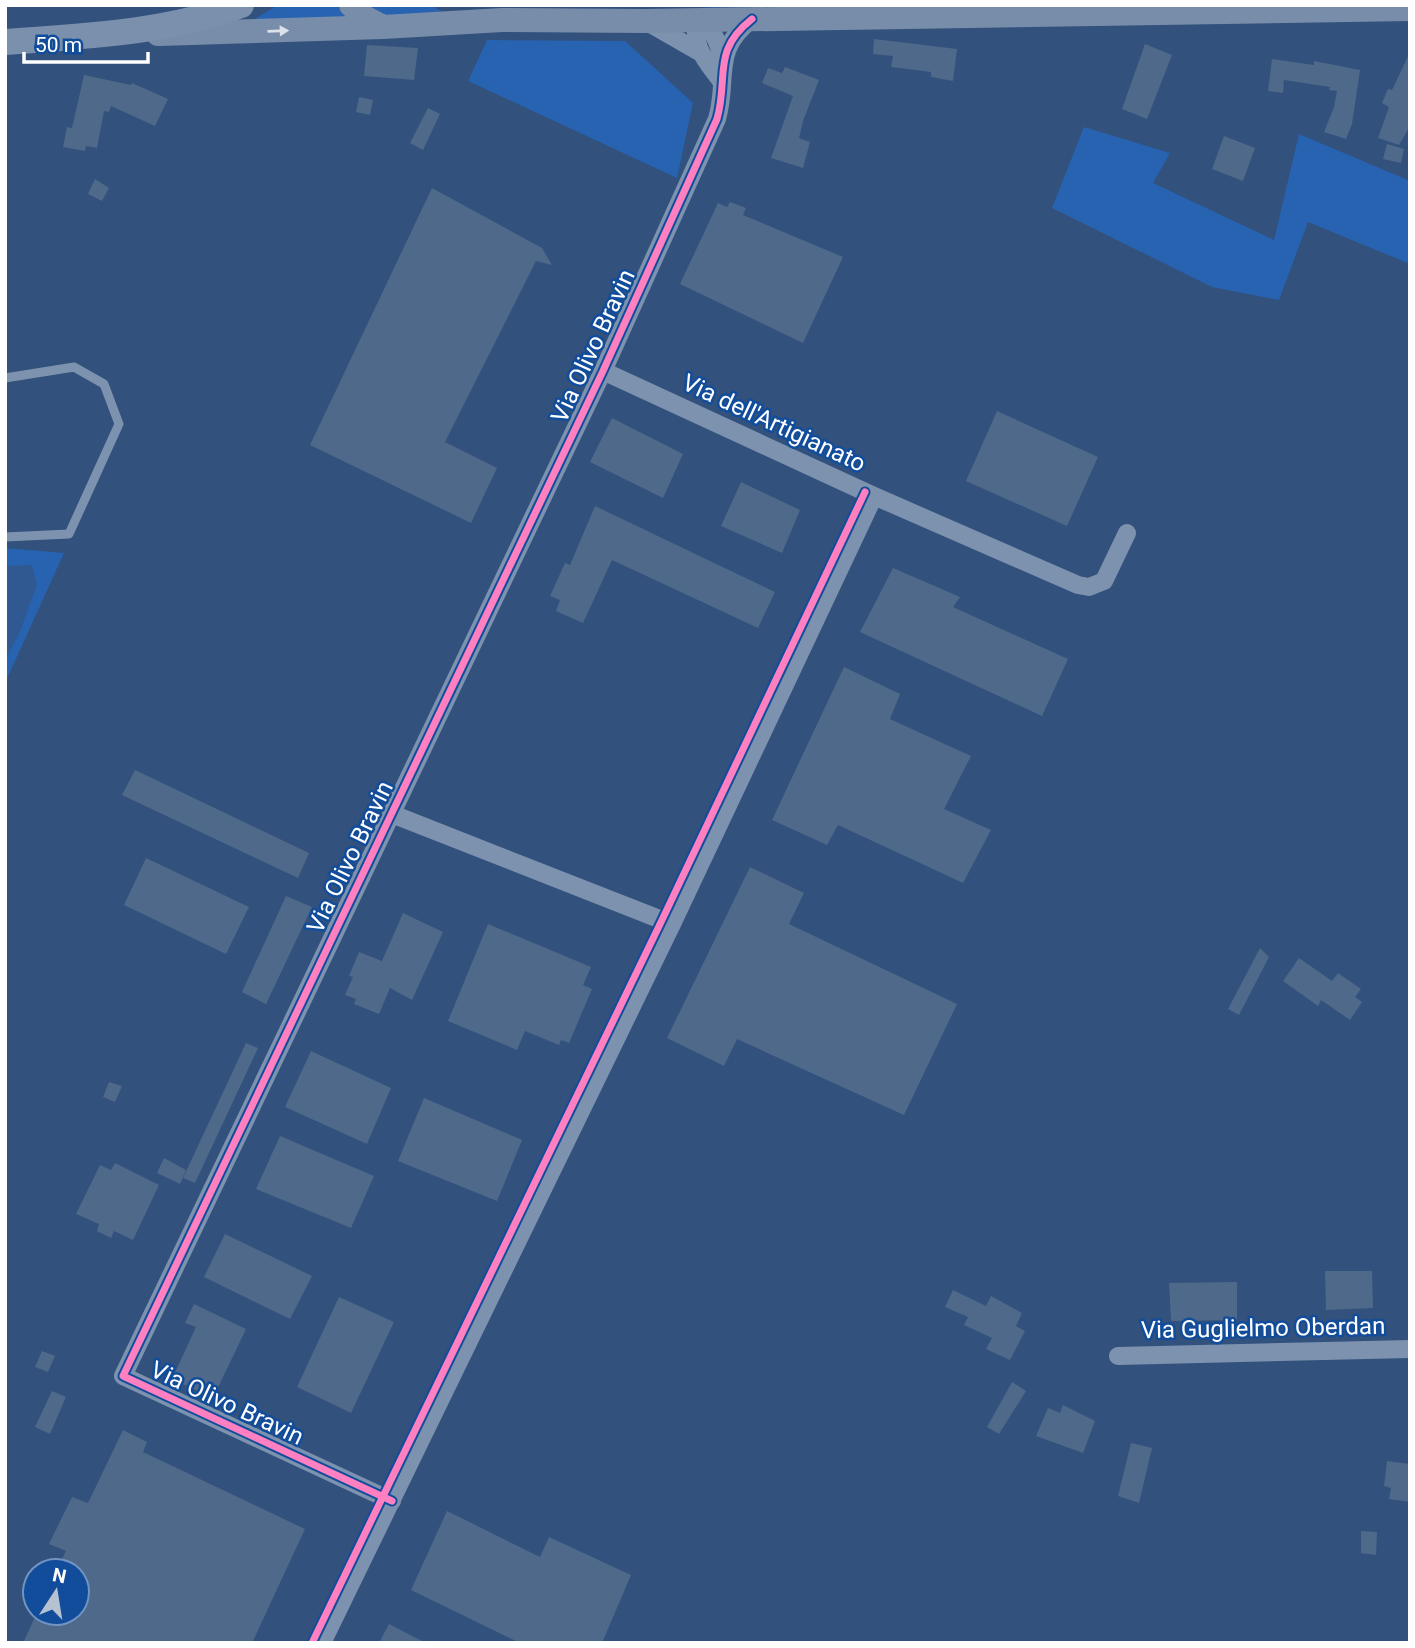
<svg xmlns="http://www.w3.org/2000/svg" width="1415" height="1648" font-family="Roboto,sans-serif">
  <rect width="100%" height="100%" fill="#32517c"/>
  <path fill="#2763b1" d="M278,5H337L347,19L257,21L256,18Z
    M359,5H430L447,14L393,21Z
    M487,40L625,41L693,103L677,178L468,81Z
    M1084,127L1170,153L1153,183L1274,240L1299,134L1410,181V264L1308,222L1279,300L1212,287L1052,208Z
    M5,548L64,553L5,683Z"/>
  <path fill="#305992" d="M32,565L37,585L19,634L5,660V566Z"/>
  <g fill="none" stroke-linecap="round" stroke-linejoin="round">
    <path stroke="#305992" stroke-width="5" d="M707,7L818,5"/>
  </g>
  <path fill="#4f698a" d="M874,39L957,49L953,81L931,77V72L891,67L893,56L873,54Z
    M1145,44L1172,55L1147,119L1122,109Z
    M367,45L418,48L414,80L364,76Z
    M1410,52V126L1399,145L1378,138L1389,107L1382,103L1388,89L1392,90Z
    M1272,59L1314,65V61L1360,70L1352,124L1346,139L1324,132L1334,107L1337,91L1329,90L1330,87L1284,80L1283,93L1268,91Z
    M785,67L819,80L803,121L799,138L810,142L803,168L771,158L793,96L762,83L768,68L782,73Z
    M84,75L131,85L132,83L168,99L155,126L111,106L109,112L104,111L97,148L86,146L85,151L63,147L67,127L72,128Z
    M359,97L373,100L370,115L356,112Z
    M428,108L440,114L423,150L410,143Z
    M1224,136L1255,148L1243,181L1212,169Z
    M1387,144L1404,149L1401,163L1383,159Z
    M95,179L109,188L102,201L88,194Z
    M432,188L542,248L552,265L536,261L445,442L497,468L471,523L310,445Z
    M730,202L746,208L743,215L843,257L803,343L680,284L718,203L727,207Z
    M997,411L1098,457L1067,526L966,481Z
    M612,418L683,454L663,498L590,462Z
    M741,482L800,510L782,553L721,526Z
    M595,506L775,592L758,628L612,560L583,623L556,611L560,600L550,596L565,563L570,565Z
    M893,568L960,597L953,607L1068,659L1042,716L860,632Z
    M844,667L900,694L890,719L971,756L944,809L991,830L963,883L838,825L827,845L772,820Z
    M135,770L309,853L298,878L122,795Z
    M146,858L249,907L226,954L124,905Z
    M750,867L804,893L789,924L957,1004L904,1115L737,1039L724,1066L667,1038Z
    M286,896L312,907L266,1004L242,992Z
    M403,913L443,932L412,1000L390,988L379,1014L354,1004L356,999L345,995L353,977L349,976L359,952L382,961Z
    M488,924L591,967L583,985L592,989L569,1043L561,1040L559,1045L525,1031L517,1050L448,1021Z
    M1260,948L1269,957L1239,1015L1228,1009Z
    M1299,958L1332,981L1338,973L1361,989L1355,997L1362,1002L1350,1020L1321,1000L1318,1006L1283,981Z
    M246,1043L258,1048L195,1183L183,1178Z
    M311,1051L391,1088L367,1144L285,1107Z
    M109,1082L122,1086L115,1102L103,1097Z
    M424,1098L522,1140L497,1201L398,1161Z
    M280,1136L374,1176L351,1228L256,1189Z
    M164,1158L186,1170L180,1184L157,1173Z
    M115,1163L159,1185L133,1240L114,1231L111,1238L97,1231L99,1224L76,1214L100,1165L111,1170Z
    M225,1234L312,1276L290,1319L204,1277Z
    M1325,1271H1372L1373,1308L1326,1310Z
    M1237,1282V1320L1171,1321L1169,1283Z
    M953,1290L986,1306L991,1296L1022,1313L1016,1326L1025,1331L1010,1360L986,1349L992,1338L964,1325L968,1317L945,1307Z
    M339,1297L394,1322L351,1413L297,1387Z
    M194,1304L246,1329L213,1398L172,1379L196,1327L185,1323Z
    M42,1351L55,1356L48,1372L35,1367Z
    M1012,1382L1026,1391L999,1434L987,1427Z
    M52,1391L66,1397L50,1434L35,1427Z
    M1063,1405L1095,1421L1083,1453L1036,1436L1048,1408L1060,1413Z
    M123,1430L147,1442L143,1452L305,1529L252,1643H23L37,1613H77V1571H56L66,1551L49,1544L72,1497L88,1503Z
    M1131,1443L1152,1448L1139,1503L1118,1496Z
    M1387,1461L1410,1464V1502L1389,1499L1391,1488L1384,1486Z
    M447,1511L540,1557L549,1537L631,1575L602,1643H520L411,1590Z
    M1361,1531L1377,1532L1376,1555L1361,1553Z
    M389,1624L426,1643H379Z"/>
  <g fill="none" stroke-linecap="round" stroke-linejoin="round">
    <path stroke="#7d92ae" stroke-width="9" d="M5,378L74,367L104,384L119,424L69,534L5,537"/>
    <path stroke="#7d92ae" stroke-width="18" d="M698,20C690,45 707,62 721,81
      M704,20C714,34 722,47 722,65
      M647,22L701,53
      M603,371L874,496L1078,585L1089,587L1104,581L1127,533
      M392,814L672,924
      M1118,1356L1410,1349
      M392,1501L123,1376L603,371L717,119C729,77 711,51 752,19
      M322,1643L672,924L874,496"/>
    <path stroke="#788daa" stroke-width="24" d="M351,5L362,16L383,27
      M158,34L383,27L502,20L644,21L1410,9"/>
    <path stroke="#7a90ac" stroke-width="26" d="M5,42C85,36 165,33 241,5"/>
    <defs>
      <path id="cycleway" d="M392,1501L123,1376L603,371L717,119C729,77 711,51 752,19
        M312,1643L662,920L865,492"/>
    </defs>
    <use href="#cycleway" stroke="#124d9b" stroke-width="11"/>
    <use href="#cycleway" stroke="#ff80c0" stroke-width="7"/>
  </g>
  <defs><path id="oneway-solid" d="M-6-.8H1V-3.2L6.5 0L1 3.2V.8H-6Z" transform="scale(1.75)"/></defs>
  <use fill="#dde2ea" href="#oneway-solid" transform="translate(278 31) rotate(-2)"/>
  <g text-anchor="middle" stroke-width="5" stroke-linejoin="round" paint-order="stroke">
    <g font-size="24" fill="#fff" stroke="#124d9b">
      <text transform="translate(593 346) rotate(-65)" y="8">Via Olivo Bravin</text>
      <text transform="translate(774 423) rotate(25)" y="8">Via dell'Artigianato</text>
      <text transform="translate(350 857) rotate(-64)" y="8">Via Olivo Bravin</text>
      <text transform="translate(1263 1328) rotate(-1)" y="8">Via Guglielmo Oberdan</text>
      <text transform="translate(227 1403) rotate(25)" y="8">Via Olivo Bravin</text>
    </g>
  </g>
  <rect width="1415" height="1648" fill="none" stroke="#ffffff" stroke-width="14"/>
  <g transform="translate(56 1592) rotate(12)"><circle r="33" fill="#124d9b" stroke="#7194c3" stroke-width="2"/>
  <path d="M0-5L12 26L0 18L-12 26Z" fill="#b7c2d1"/>
  <text y="-10" font-size="19" font-weight="bold" text-anchor="middle" fill="#ffffff">N</text>
  </g>
  <path d="M24 52v10h124v-10" fill="none" stroke="#ffffff" stroke-width="3.5"/>
  <text x="35" y="52" font-size="21" fill="#ffffff" stroke="#124d9b" stroke-width="5" paint-order="stroke">50 m</text>
</svg>
